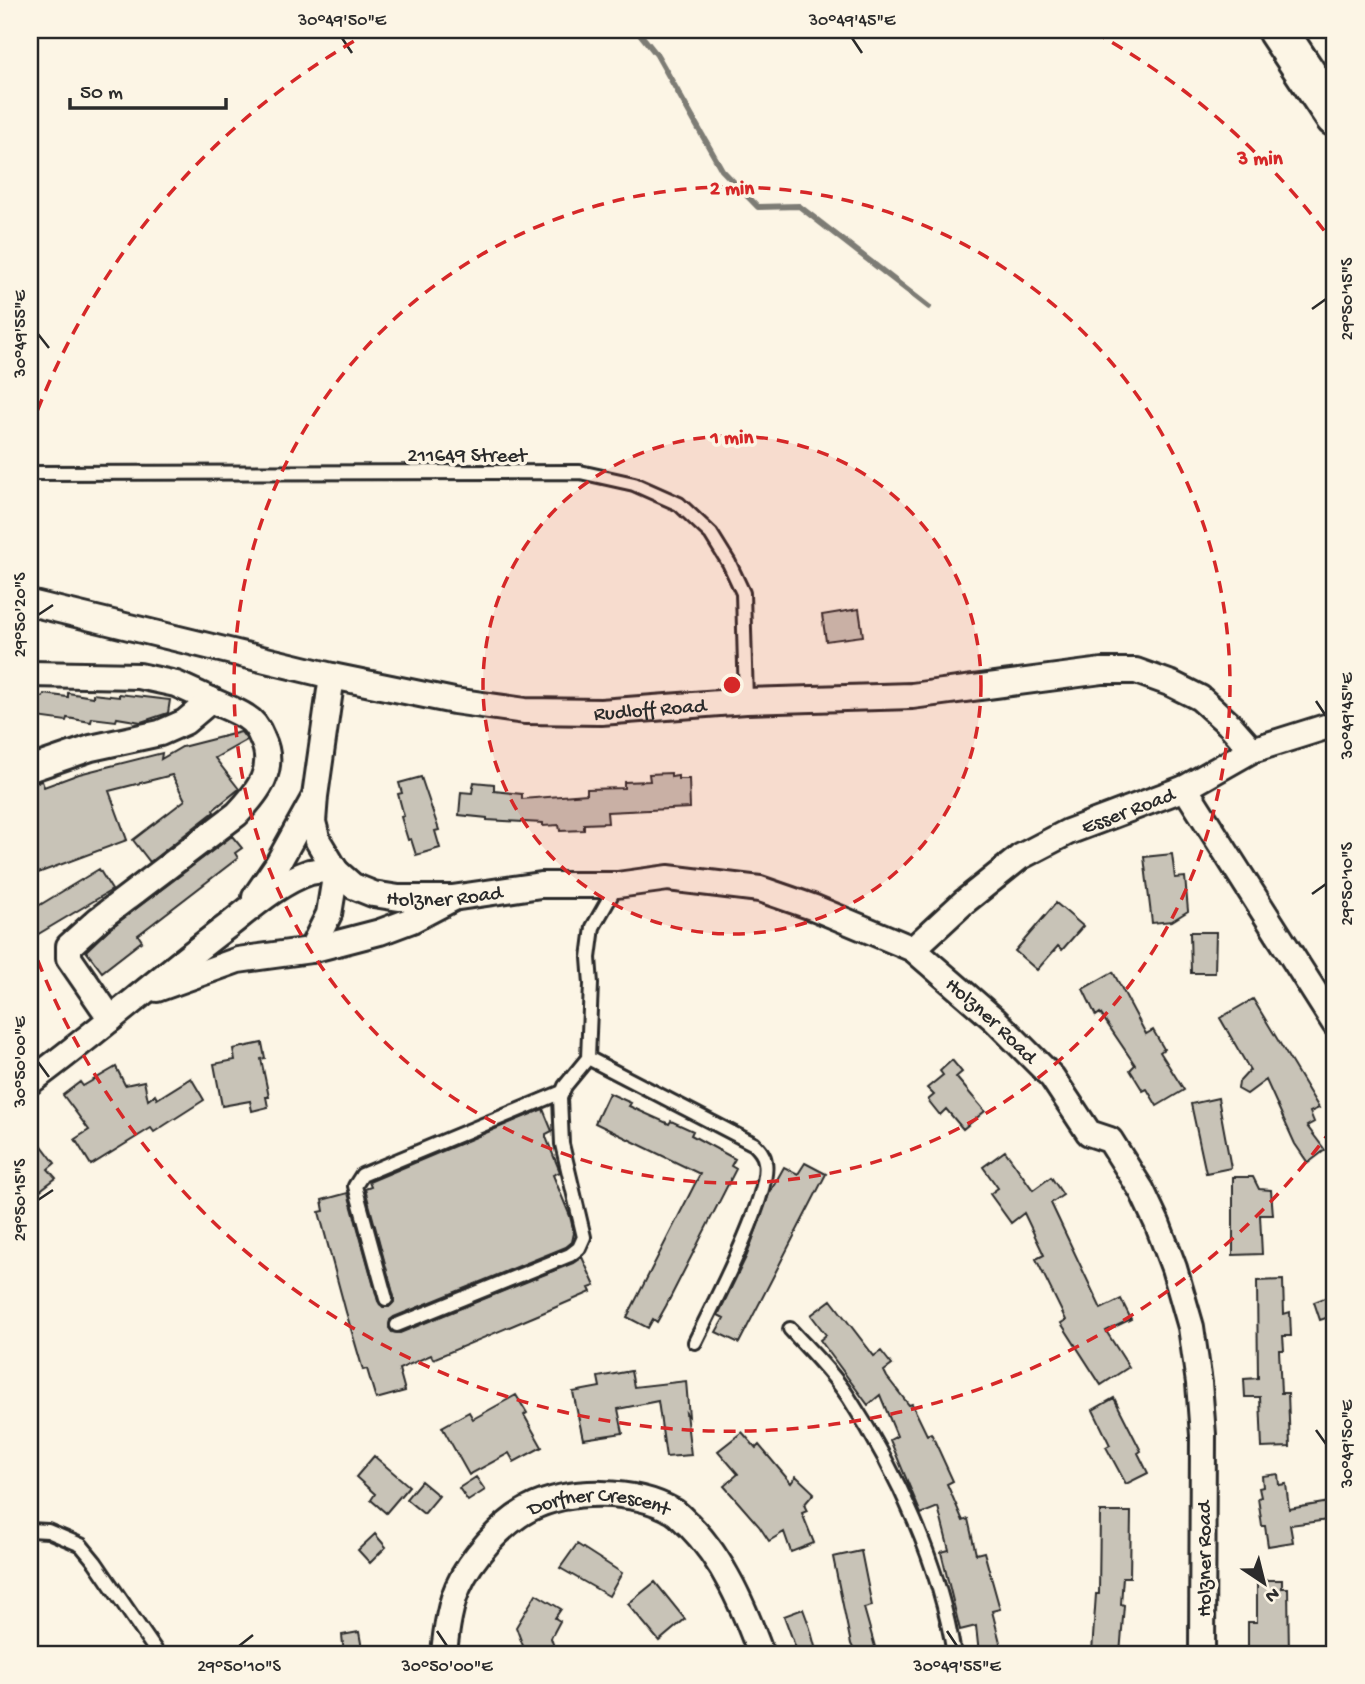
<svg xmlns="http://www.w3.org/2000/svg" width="1365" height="1684" font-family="'Gochi Hand',sans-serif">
  <rect width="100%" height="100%" fill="#fcf5e5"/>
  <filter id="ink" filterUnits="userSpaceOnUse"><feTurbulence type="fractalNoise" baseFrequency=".0143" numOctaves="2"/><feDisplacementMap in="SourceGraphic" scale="14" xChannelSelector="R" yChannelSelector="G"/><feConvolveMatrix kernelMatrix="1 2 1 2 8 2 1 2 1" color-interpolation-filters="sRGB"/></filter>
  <g filter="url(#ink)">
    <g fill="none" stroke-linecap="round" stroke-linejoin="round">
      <path stroke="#7d7b74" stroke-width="6" d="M637,30L657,55L722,170L758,207L799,206L929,307"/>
    </g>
    <path fill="#c8c3b7" stroke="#2b2b2b" stroke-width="2" d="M859,609L863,636L826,641L822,615Z
      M68,693L93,697V694L119,697V694L170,700L168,713L141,722L117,718L116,721L92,718L91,722L67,718L66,721L30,716V695L43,697L44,694L68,697Z
      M241,732L247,740L215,758L239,789L213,810L214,812L150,862L133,840L185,800L172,775L109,791L127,840L30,876V784L42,781L44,787L79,774L162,753L161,759L182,747Z
      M671,773V777L678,776V779H689L690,808L607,812L608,823L584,824V830L560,831L559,825L543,826V823L487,820V818L459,815L461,792L472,793L474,782L494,784V791L522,794V799L587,794V789L624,788V782L650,781L649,774Z
      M421,777L439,830L435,831L440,848L416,855L411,839L408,840L401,817L404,816L398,794L402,793L399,783Z
      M232,836L242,848L235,853L238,858L138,935L142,941L102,972L86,951L108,930Z
      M1172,854L1175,878L1185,877L1188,911L1172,921L1152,923L1144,857Z
      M99,869L112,890L30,939V911Z
      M1056,903L1083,926L1062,950L1058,946L1037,970L1015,951Z
      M1190,932H1216L1215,973H1191Z
      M1113,972L1146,1034L1153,1030L1164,1049L1160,1052L1184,1090L1157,1106L1147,1089L1143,1091L1130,1070L1135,1065L1100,1013L1096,1016L1083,989Z
      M1253,999L1319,1108L1310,1112L1314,1122L1307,1126L1325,1150L1308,1163L1295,1144L1266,1080L1247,1094L1238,1089L1239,1082L1250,1070L1220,1018Z
      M262,1043L265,1058L261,1059L269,1097H266L268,1107L252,1111L250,1101L222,1106L214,1064L235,1060L233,1049Z
      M952,1060L962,1072L956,1077L985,1111L963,1129L946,1109L940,1115L928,1100L934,1095L927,1088L943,1075L940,1071Z
      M116,1067L125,1085L144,1081L148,1100L155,1095L157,1099L191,1078L204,1100L154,1132L151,1128L91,1165L75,1139L89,1130L63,1095L80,1082L83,1086Z
      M609,1093L631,1103L629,1106L669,1124L671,1121L693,1131L691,1135L735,1159L731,1166L736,1169L666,1306L657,1322L653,1319L648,1328L627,1317L700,1174L595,1123Z
      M1218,1098L1231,1168L1206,1173L1191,1104Z
      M543,1109L552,1131L546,1134V1137L560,1172L553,1175L570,1216L574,1233L572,1242L566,1247L394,1317L390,1320L389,1328L392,1332L400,1333L573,1263L582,1257L595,1286L589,1288L591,1292L540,1314L433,1359L431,1355L399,1369L405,1391L376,1399L367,1369L363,1370L346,1312L319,1212L324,1211L322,1200L348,1193L378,1301L383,1307H389L394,1302V1297L365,1189L371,1187L369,1182Z
      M30,1145L35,1151L42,1146L55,1163L48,1169L56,1178L30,1198Z
      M1005,1151L1033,1190L1051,1177L1063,1195L1051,1203L1101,1309L1121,1299L1131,1319L1106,1331L1129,1367L1101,1385L1061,1323L1066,1320L1036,1259L1044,1255L1024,1213L1011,1223L990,1194L998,1188L983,1167Z
      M805,1163L826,1174L739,1343L716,1332L724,1318L718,1315L747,1255L769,1194L784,1167L798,1174Z
      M1233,1177H1253L1259,1189L1271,1190L1273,1215H1260L1262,1254L1233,1255Z
      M1283,1280L1284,1314L1290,1312L1291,1336H1283L1284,1350H1279L1281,1393H1288L1290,1447L1262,1448L1260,1397H1245L1244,1379L1258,1378L1257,1281Z
      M1335,1294V1315L1320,1320L1314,1302Z
      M831,1300L874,1356L881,1351L892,1365L884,1371L887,1377L909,1405L912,1404L927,1435L931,1433L953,1481L947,1484L963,1521L968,1519L976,1554L984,1552L1000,1609L992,1611L1003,1654H979L976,1626L960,1630L941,1552L949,1550L938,1507L921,1514L890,1440L897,1436L880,1395L868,1405L820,1340L826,1335L811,1315Z
      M631,1371L634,1387L686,1381L689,1417L686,1413L691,1455L666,1457L658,1401L618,1409L623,1433L583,1439L573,1392L600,1387L598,1377Z
      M516,1395L527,1413L524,1415L542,1447L514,1462L509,1453L469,1475L442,1427L469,1412L473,1419Z
      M1114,1398L1141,1451L1138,1453L1148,1473L1126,1484L1106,1447L1110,1445L1093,1410Z
      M742,1432L756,1448L759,1445L791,1483L796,1476L814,1493L804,1505L807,1511L802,1513L814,1543L791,1552L784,1532L769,1541L759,1526L724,1486L738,1474L718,1451Z
      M374,1456L409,1486L386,1513L371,1500L375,1494L356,1477Z
      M1278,1474L1279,1485L1286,1484L1289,1509L1335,1501V1519L1290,1525L1293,1542L1268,1546L1265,1526H1262L1258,1498L1261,1497L1259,1488L1263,1487L1262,1476Z
      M476,1477L485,1490L468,1501L459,1488Z
      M421,1481L439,1496L424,1514L406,1499Z
      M1100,1512H1131L1130,1577H1123L1121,1604L1124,1605L1120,1654L1092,1652L1096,1594H1099Z
      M375,1534L386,1547L370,1563L358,1550Z
      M577,1544L622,1573L609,1596L560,1568Z
      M861,1551L872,1606L864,1608L877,1654H856L851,1644L833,1557Z
      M1257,1580H1282V1588H1288L1289,1654H1271L1272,1650H1248V1622H1257Z
      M655,1582L685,1619L659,1641L628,1604Z
      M536,1594L561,1609L555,1618L560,1621L551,1638L555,1650L545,1654H526L516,1627Z
      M803,1609L810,1628L817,1654H798L784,1616Z
      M359,1632L363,1654H344L342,1635Z"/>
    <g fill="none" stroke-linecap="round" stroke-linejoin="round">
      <defs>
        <path id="lane" d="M30,473L580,472L634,484L679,504L711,534L729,563L743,593L746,701
          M588,1058L754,1144C759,1149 764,1154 765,1162C772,1193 711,1309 695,1342
          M386,1299L355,1186L362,1175L562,1092
          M397,1325L570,1255L579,1248L584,1237L562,1144L560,1098L565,1086L588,1058L591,984L589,958L593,927L617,885
          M790,1329C810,1351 833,1373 849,1398C898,1473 940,1566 954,1654
          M30,1530L48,1531L81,1545L95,1562L158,1654"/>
        <g id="street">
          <path id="s1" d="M30,603L332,676L454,701L525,711L601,712L746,701L912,696L1102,671H1136L1172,684L1200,698L1230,725L1252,750"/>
          <path d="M30,674L139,676L176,684L211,700"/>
          <path id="s2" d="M332,676L315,796L313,822L318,841L336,871L353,886L373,894L399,898H452L541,885H617L668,878L760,889L815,908L913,949L995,1020L1052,1077L1089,1133L1110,1140L1142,1191L1157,1223L1174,1268L1191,1327L1199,1383L1203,1435L1202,1654"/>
          <path d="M30,769L91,748L160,733L185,722L211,700C223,706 235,710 246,717C253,721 259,730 262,738C277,769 258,792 237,814L99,919L69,946V958L111,1019"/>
          <path d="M1185,788L1335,1024"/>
          <path d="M255,897L277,865L313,800"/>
          <path id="s3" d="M913,949L964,902L1020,857L1068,832L1185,788L1252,750L1335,724"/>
          <path d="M311,950L329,914L336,871"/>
          <path d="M157,989L238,960L311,950L380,932L412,920L452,899"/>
          <path d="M30,1082C98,1032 161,976 229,925C253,906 280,882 310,872C319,870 327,870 336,871"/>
          <path id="s4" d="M444,1654C446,1631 449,1608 458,1587C470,1559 502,1523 529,1509C570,1488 634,1489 673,1511C679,1514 684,1521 689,1525C724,1560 744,1608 761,1654"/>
        </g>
        <path id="highway" d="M1277,30L1335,117"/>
      </defs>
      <use href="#lane" stroke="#2b2b2b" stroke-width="18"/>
      <use href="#street" stroke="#2b2b2b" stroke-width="30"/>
      <use href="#highway" stroke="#2b2b2b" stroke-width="44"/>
      <use href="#lane" stroke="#fcf5e5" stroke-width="12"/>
      <use href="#street" stroke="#fcf5e5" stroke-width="24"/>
      <use href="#highway" stroke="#fcf5e5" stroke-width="38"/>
    </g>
  </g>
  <path fill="none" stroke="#2b2b2b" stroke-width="2.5" d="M342,38L352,53M852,38L862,53M1312,309L1326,299M38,334L49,348M38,615L53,605M1316,701L1326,716M1312,894L1326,884M38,1062L49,1077M38,1200L53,1190M1316,1430L1326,1444M437,1631L447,1646M947,1631L957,1646M239,1646L253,1635"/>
  <circle cx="732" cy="685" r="249" fill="#d62828" fill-opacity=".12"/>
  <g fill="none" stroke="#d62828" stroke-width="3.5" stroke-dasharray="12 9">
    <circle cx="732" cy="685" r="249"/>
    <circle cx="732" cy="685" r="498"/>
    <path d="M1332 1129A747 747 0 0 1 30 940M30 430A747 747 0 0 1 370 32M1094 32A747 747 0 0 1 1332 241"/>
  </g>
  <g text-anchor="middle" stroke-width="7" stroke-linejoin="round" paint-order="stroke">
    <g font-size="21" fill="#2b2b2b" stroke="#fcf5e5">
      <text x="467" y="461">211649 Street</text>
      <text dy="7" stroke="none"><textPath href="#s1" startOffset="632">Rudloff Road</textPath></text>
      <text dy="7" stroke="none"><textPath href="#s3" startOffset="259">Esser Road</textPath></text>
      <text dy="7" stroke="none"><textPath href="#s2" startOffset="318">Holzner Road</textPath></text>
      <text dy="7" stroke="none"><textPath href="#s2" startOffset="906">Holzner Road</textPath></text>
      <text dy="7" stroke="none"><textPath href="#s4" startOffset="248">Dorfner Crescent</textPath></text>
      <text transform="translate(1203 1559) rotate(-90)" y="7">Holzner Road</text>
    </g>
  </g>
  <circle cx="732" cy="685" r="10" fill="#d62828" stroke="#fcf5e5" stroke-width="3.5"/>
  <g font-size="21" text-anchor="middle" font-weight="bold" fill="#d62828" stroke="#fcf5e5" stroke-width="7" stroke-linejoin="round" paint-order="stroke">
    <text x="1260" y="164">3 min</text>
    <text x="732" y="194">2 min</text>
    <text x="732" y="443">1 min</text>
  </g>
  <rect width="1365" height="1684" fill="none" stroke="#fcf5e5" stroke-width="77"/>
  <g transform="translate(1264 1583) rotate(145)" stroke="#fcf5e5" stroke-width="5" paint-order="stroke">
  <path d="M0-5L12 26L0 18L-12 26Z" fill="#2b2b2b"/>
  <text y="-10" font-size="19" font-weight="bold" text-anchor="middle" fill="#2b2b2b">N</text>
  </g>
  <path d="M70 98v10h156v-10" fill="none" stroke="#2b2b2b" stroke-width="3.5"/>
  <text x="80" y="98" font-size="21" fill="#2b2b2b" stroke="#fcf5e5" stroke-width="5" paint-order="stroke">50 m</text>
  <rect x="38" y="38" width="1288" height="1608" fill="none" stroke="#2b2b2b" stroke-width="2.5"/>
  <g font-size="18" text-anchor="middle" fill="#2b2b2b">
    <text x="342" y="25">30°49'50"E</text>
    <text x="852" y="25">30°49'45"E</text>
    <text transform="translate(1346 299) rotate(-90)" y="6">29°50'15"S</text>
    <text transform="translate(19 334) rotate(-90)" y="6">30°49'55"E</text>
    <text transform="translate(19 615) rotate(-90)" y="6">29°50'20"S</text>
    <text transform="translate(1346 716) rotate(-90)" y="6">30°49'45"E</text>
    <text transform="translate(1346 884) rotate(-90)" y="6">29°50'10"S</text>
    <text transform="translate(19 1062) rotate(-90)" y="6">30°50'00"E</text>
    <text transform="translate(19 1200) rotate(-90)" y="6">29°50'15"S</text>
    <text transform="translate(1346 1444) rotate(-90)" y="6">30°49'50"E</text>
    <text x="239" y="1671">29°50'10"S</text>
    <text x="447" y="1671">30°50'00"E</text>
    <text x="957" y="1671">30°49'55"E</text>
  </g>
</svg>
